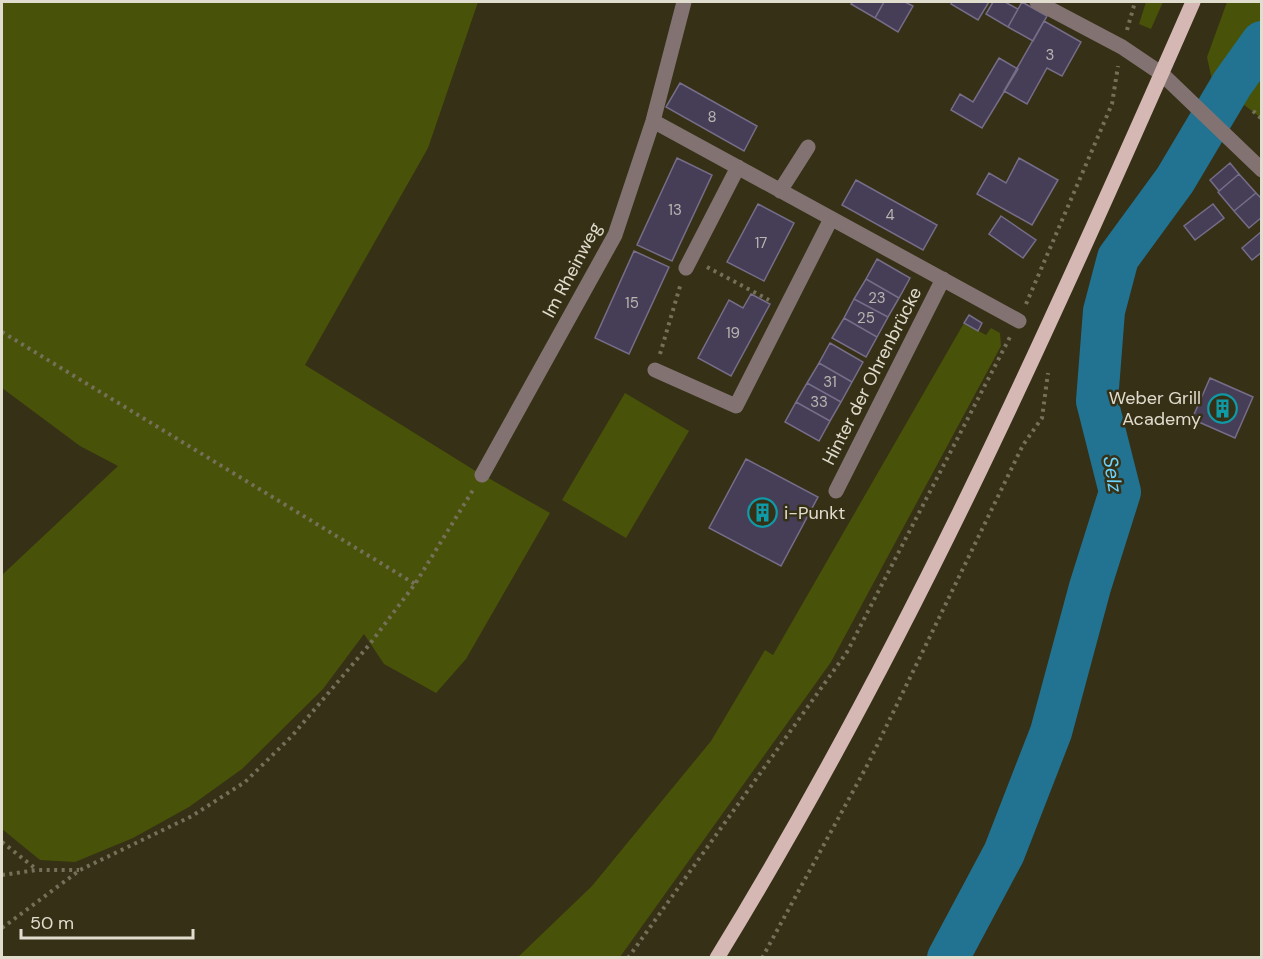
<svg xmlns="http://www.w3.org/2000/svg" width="1263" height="959" font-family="'DM Sans',sans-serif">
  <rect width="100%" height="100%" fill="#363016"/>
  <path fill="#485208" d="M2,2H478L428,148L305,365L474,470L550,513L466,659L436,693L384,664L364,634L323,689L242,769L189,807L133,838L75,862L40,860L2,829V575L118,466L80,446L2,388Z
    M1146,2H1163L1151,29L1139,24Z
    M1227,2H1261V118L1212,80L1207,57Z
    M964,323L986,335L991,328L1000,333L1001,346L831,662L620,957L517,958L592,886L711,741L765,650L773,655Z
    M625,393L689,431L626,538L562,500Z"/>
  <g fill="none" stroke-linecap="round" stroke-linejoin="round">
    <path stroke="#217391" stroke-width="42" d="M948,958L1004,853L1051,732L1090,587L1120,492L1097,401L1104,311L1118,258L1175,180L1232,84L1262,42"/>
  </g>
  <path fill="#463e57" stroke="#766d88" stroke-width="1.5" d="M853,2H884L875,18L851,4Z
    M884,2H905L913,6L898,32L875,18Z
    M952,2H989L978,20L951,4Z
    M993,2H1005L1018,9L1008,27L986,14Z
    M1022,2L1047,16L1033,41L1008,27Z
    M1044,21L1081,42L1062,76L1047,68L1027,104L1004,91Z
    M999,58L1018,69L982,128L951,110L960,94L973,102Z
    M680,83L757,126L744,151L666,107Z
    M677,158L712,175L672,261L637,245Z
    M1019,158L1058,180L1032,225L977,194L989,173L1006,183Z
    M1230,163L1239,174L1219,191L1210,180Z
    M1239,174L1256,193L1234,211L1218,192Z
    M856,180L937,225L923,250L842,205Z
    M1256,193L1262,199V217L1249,228L1234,211Z
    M758,204L794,223L764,281L727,262Z
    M1213,204L1224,218L1195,240L1184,226Z
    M1001,216L1036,240L1023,258L989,234Z
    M1262,231V252L1252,260L1242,248Z
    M634,251L669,267L629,354L595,338Z
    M877,259L910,278L899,298L866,279Z
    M866,279L899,298L888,317L854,299Z
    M751,294L770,304L731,376L698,358L729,300L743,308Z
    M854,299L888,317L877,337L844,318Z
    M969,315L982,323L978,331L964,323Z
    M844,318L877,337L866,357L832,338Z
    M830,343L863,362L852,382L819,363Z
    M819,363L852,382L841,402L807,383Z
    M1210,378L1253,397L1235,438L1192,419Z
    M807,383L841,402L830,421L796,402Z
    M796,402L830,421L819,441L785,422Z
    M746,459L818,497L781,566L709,528Z"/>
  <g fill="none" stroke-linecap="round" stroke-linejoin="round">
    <path stroke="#75705a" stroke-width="4" stroke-dasharray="3 4.5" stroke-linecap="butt" d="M1127,30L1135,2
      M1253,111L1262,119
      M707,267L769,300
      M1026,304L1112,104L1118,66
      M2,332L415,584
      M660,354L681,283
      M2,842L36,869
      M2,875L37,870H79
      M2,928L80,870L192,816L245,782L292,736L369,645L415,584L473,490
      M628,958L847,652L1011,335
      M762,958L869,762L1023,445L1042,418L1048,373"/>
    <path stroke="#827372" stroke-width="15" d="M1037,2L1122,47L1162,74L1262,170
      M653,121L1019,321
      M780,191L808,147
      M686,268L738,167
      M655,370L736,406L831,219
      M482,475L615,235L653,121L684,2
      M836,491L943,279"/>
    <path stroke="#d5b7b3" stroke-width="15" d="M717,958C904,653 1050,328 1193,2"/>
  </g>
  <defs>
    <symbol id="building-ring" viewBox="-11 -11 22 22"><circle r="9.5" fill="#363016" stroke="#0f9aa8" stroke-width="1.5"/><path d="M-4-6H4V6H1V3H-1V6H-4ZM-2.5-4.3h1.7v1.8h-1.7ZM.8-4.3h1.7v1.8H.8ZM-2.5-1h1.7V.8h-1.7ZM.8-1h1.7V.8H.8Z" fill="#0f9aa8"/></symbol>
  </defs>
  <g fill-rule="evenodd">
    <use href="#building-ring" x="1206" y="392" width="33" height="33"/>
    <use href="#building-ring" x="746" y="496" width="33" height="33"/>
  </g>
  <g text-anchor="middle" stroke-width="5" stroke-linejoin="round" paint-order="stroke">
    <g font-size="15" fill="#bab5b0">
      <text x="1050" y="60">3</text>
      <text x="712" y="122">8</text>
      <text x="675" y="215">13</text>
      <text x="890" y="220">4</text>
      <text x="761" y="248">17</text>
      <text x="877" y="303">23</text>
      <text x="632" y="308">15</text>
      <text x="866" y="323">25</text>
      <text x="733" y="338">19</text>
      <text x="830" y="387">31</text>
      <text x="819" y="407">33</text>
    </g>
    <g font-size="18" fill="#e1ddce" stroke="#363016">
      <text transform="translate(572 270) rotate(-62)" y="6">Im Rheinweg</text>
      <text transform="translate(872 376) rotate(-63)" y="6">Hinter der Ohrenbrücke</text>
    </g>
    <g font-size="18" fill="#e1ddce" stroke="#363016" text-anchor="end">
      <text x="1201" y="404">Weber Grill<tspan x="1201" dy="21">Academy</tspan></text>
      <text x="784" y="519" text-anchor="start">i-Punkt</text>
    </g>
    <g font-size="20" font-style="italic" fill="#6bd3fd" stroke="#363016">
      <text transform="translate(1113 474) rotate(81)" y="7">Selz</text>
    </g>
  </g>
  <rect width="1263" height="959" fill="none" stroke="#e1ddce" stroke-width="6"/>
  <path d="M21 929v9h172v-9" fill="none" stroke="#e1ddce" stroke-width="3"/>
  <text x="30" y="929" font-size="18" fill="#e1ddce" stroke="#363016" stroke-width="4.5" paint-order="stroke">50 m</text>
</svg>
